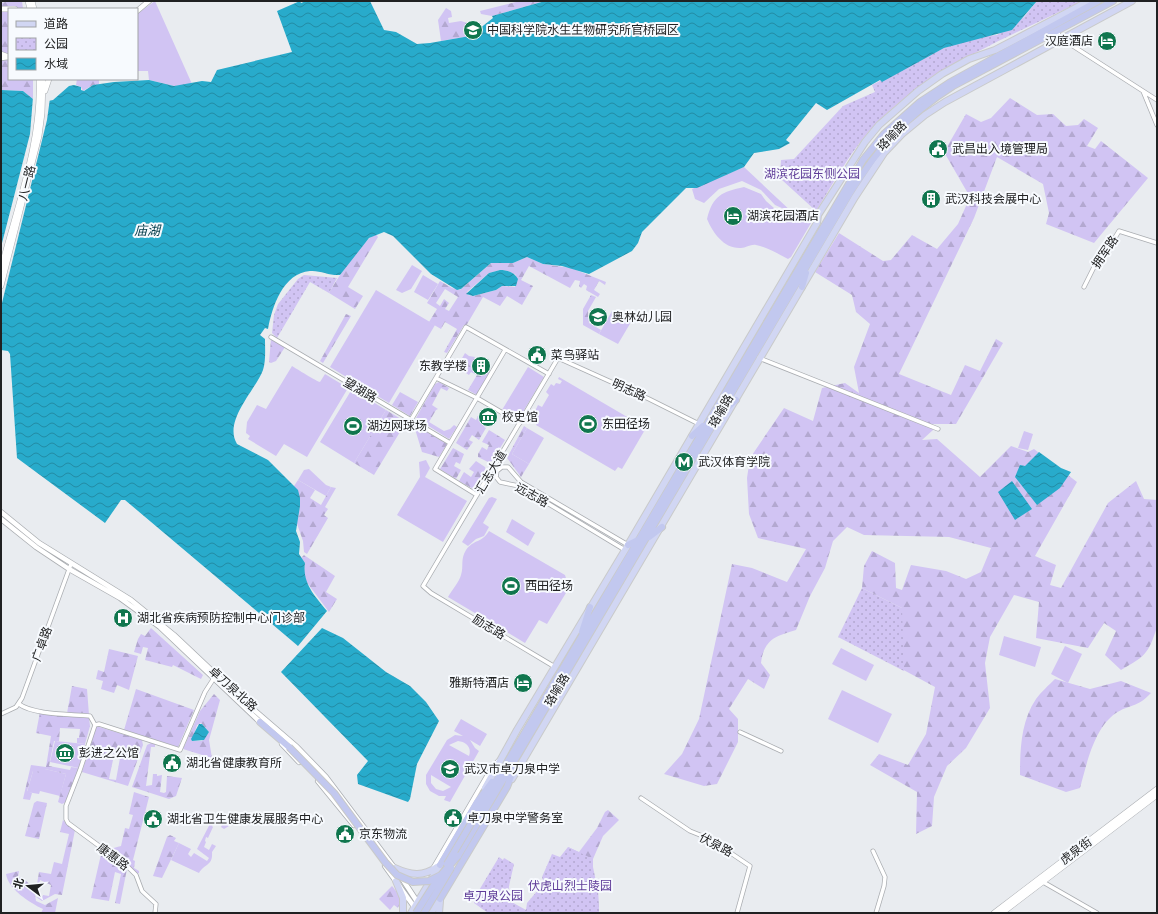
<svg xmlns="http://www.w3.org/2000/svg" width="1158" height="914" font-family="Signika,'Noto Sans SC',sans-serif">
  <defs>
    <pattern id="forest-firs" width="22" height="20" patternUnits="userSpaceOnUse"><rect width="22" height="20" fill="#d1c4f3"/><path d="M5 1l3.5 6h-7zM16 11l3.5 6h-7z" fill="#b3a8d0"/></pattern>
    <pattern id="park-dots" width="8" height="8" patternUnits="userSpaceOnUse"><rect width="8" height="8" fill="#d1c4f3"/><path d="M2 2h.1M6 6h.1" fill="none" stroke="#b3a8d0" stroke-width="1.8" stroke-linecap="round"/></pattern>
    <pattern id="water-waves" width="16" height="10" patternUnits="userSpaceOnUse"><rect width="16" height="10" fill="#28abcb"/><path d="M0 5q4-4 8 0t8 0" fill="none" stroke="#228ba4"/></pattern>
  </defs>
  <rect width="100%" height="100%" fill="#e9ecf0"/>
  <path fill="#d1c4f3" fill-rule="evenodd" d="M155,1L192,84L174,86L149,80L148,71H137V14Z
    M744,167L793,213L775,205L761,190L742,181L719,189L704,203L695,199L692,189Z
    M744,187L761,194L766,201L774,208L811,223L791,257L788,259C778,254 767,247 756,245C751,244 746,248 741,248C724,249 713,233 707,219C713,195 722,192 744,187Z
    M412,265L422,271L411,289L402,293L396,290Z
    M423,275L438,284L428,300L414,292Z
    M376,290L435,325L389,403L330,367Z
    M612,311L631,322L618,344L599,334Z
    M292,366C295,368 318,382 320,382L325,374L348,388L307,457L284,444L276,456L248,439L250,436L246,433L247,422L257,405L266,409Z
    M528,367L544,377L518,420L502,410Z
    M559,377L646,428L622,469L618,467L615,471L536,425L539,419L533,415L538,405L542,407L549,395L546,392L551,384L554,386L556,383L560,384L562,381L558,379Z
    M352,389L386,410L354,463L320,442Z
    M527,428L544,438L529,464L512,454Z
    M1024,431L1033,434L1028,450L1018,448Z
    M426,460L430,468L425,477L467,501L443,542L397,515L420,477L419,462Z
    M309,469L326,485L331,487L326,496L298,480L304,470Z
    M492,497L497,499L483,523L489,527L484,536L476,539L468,546L462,542L489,498Z
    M512,519L535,533L528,546L506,532Z
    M489,531L565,575L569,588L547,624L539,620L525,643L448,597C452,590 459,582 461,575C464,566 460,560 466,550C474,539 482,543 489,531Z
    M1004,636L1041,647L1035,667L999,655Z
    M1065,646L1082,654L1068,683L1051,674Z
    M841,648L874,665L866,681L832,664Z
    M842,690L892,714L878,743L828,719Z
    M461,719L487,734L480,746L470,740L475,748L479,751L450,802L444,800L446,796H439L430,791L426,784V775L447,740L455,735L463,736L454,731ZM458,741C466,742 472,747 469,756L449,745ZM431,775L451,787L443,791L436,789L431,783Z
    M55,741L85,744L79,768L50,762Z
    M45,769L66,774L60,796L40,791L39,794L27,792L33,771Z
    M218,815L230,819L229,826L224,829L221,827L224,820L218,817L215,823H214L212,826L213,827L208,838L206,837L205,841L206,842L204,847L209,850L212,844L216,846L212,852C213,866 205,863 199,873L171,860L179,843L191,849L188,854L191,857L194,853L207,861L209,858L197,849L213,818Z"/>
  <path fill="url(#forest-firs)" fill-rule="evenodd" d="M10,1H22L23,9H9V79H33V99L23,91L2,90L1,3Z
    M520,1H545L492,16L481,14L480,11Z
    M446,8L451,11L452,17L448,18L449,23L461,21L481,27L470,36L441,41L438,20Z
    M77,79H99V84L91,86L83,91L81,87L76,85Z
    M1010,98L1037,115L1053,114L1066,126L1078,125L1084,119L1098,128L1087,146L1095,149L1101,141L1148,178L1094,243L1046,224L1049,213L1043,184L997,157L974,218L899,374L951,395L965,365L980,371L996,339L1003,343L956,424H931L933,430L922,440L937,439L980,477L1011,446L1028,452L1034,449L1077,482L1035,556L1056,565L1050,585L1061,588L1108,503L1136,481L1144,499L1157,500V627C1148,655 1145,656 1121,670L1105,655L1116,631L1104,623L1088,648L1036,638L1039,602L1014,595L990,637L985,663L990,708L966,748L947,766L934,797L932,826L916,834L917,792L870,765L879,754L908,765L926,734L935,687L887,661L902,608L862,588L864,566L872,551L895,563L896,588L902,590L911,565L946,571L966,579L981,572L991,548L949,537L864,535L847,527L833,541L825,568L810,596L796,630C776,636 764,639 761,663L770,675L764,689L748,679L729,709L738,719V742L717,784L704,786L664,774L682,754L699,719L732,564L752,568L787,582L806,549L758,538L749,514L747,478L750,458L784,408L813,421L822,388L845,383L859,393L854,367L870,324L856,312L852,295L815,272L839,233L883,261L891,260L912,235L937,249L958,224L970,197L944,152L966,114L981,122L991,118Z
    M376,234L378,237L348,287L363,296L355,309L329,293C336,280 363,239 376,234Z
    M527,257L543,264L571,268L606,282L605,285L599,281L594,290L600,294L598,297L586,290L587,286L584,284L581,288L579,286L580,281L575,280L570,288L529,266L521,280L533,286L522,305L507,296L500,306L483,297L466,326L464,325L447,353L444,352L457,329L445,322L441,329L429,322L437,309L427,303L440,281L452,288L460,290L491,263H513ZM500,270L508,271L516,275L515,287L502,286L496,290L473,296L468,295L467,292L489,273ZM445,289L458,297L449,311L445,309L449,303L444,299L440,306L436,303Z
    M591,295L596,297L588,311L589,323L601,330L599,334L583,325V309Z
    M346,314L351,316L323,363L320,361Z
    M271,339L285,347L276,361L271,363L269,362Z
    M465,353L469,356L475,357L474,359L477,361L473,369L482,374L485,369L490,372L477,395L468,390L477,375L471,372L469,375L457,367Z
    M439,382L449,388L447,391L441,388L432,405L438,409L436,410L429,422L444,431L450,429L454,425L457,427L449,439L416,418L435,384Z
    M400,392L418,402L410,416L392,405Z
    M386,410L406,422L374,475L354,463Z
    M478,416L487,421L484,427L486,428L479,440L472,435L469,440L473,442L467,450L456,443L471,417L476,420Z
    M412,423L447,444L439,457L422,452L415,429H409Z
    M524,426L527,428L512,454L529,464L521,477L507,458Z
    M489,430L505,440L492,461L488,462L478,457V454L482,447L487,450L489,445L482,442Z
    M453,448L464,454L460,464L456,462L454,466L461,470L456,479L440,469Z
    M476,461L485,467L486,470L475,490L459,481L464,472L471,477L474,472L469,469Z
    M298,480L315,490L310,498L321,505L331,487L336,488L325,507L328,509L324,515L328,518L307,554L304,552L303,541L296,521L300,506L294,486Z
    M304,555L335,576L326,592L337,599L329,612L305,580L304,572L305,563L301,558Z
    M151,628L203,675L201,679L173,665L172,667L145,660L148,648L143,647L141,654L134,652L138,639L141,634L145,636Z
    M109,649L138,656L129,690L117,685L114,693L101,689L103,681L96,679L98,670L104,672Z
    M1055,679L1090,689L1121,681L1151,693C1137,708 1130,704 1116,713C1094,728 1087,763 1080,788L1066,792L1020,775C1020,749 1021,721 1036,699C1041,692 1049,685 1055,679Z
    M72,686L87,689L89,715L67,713Z
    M136,689L194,710L178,747L124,730Z
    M214,694L220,700L209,740L212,758L183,749L200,711ZM201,723L209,732L202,741H192L197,725Z
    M40,712L89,717L90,726L85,744L77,743V738H79L80,729L60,728L59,741H54L49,766L70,770L71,767L79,768L66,802L62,804L58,802L66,774L45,769L44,774L33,771L27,791L32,793L30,800L23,799L31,765L46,767L51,736L36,733Z
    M96,726L142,740L143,745L128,786L82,772ZM111,753L117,754V757L120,758L116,780L109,779L113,760L110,759Z
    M151,743L155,744V747H151L146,786L152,785L153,774H157V776L162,775L160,792L164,793L166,792L167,776L182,778L176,796L169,799L132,787L147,745Z
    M134,792L149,797L133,860L135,861L134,868L139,871V873L137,874L102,846L103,844L110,849L121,846L125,828L129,829L133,815L129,814Z
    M37,801L47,803L39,839L25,836L34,803Z
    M608,810L619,820L603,836L593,859V871L598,891L599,913L568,847L579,852L597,828L605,812Z
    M63,820L75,830L62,895L55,894L42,901L36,897L42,898L43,895L49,896L51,885L40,880L39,884H37L39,872L51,874L54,862L62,864L69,834L60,832Z
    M170,835L176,838L174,841L179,843L162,878L153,876L167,837Z
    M102,850L127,869L120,904L115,903L121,874L115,872L109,901L91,898Z
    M19,871L18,877L24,879L34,888L36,901L45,905L58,898L55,913H41L43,909C30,903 8,889 6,874Z
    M392,886C398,893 402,899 398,908L394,905L390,910L379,899Z"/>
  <path fill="url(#park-dots)" d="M1037,1H1082C1007,38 928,68 870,130C849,154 833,184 816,211L782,180L780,174L781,160L794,159L843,106L875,92L872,85L944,48L979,37L997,35L1024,17Z
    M304,275L337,278L329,293L310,282L277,338L272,333L274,315L278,304L298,279Z
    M862,588L902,608L904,671L838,637Z
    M568,847L593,859V867L598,891L599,913H488L474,903L475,897L499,857L503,860L504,858L514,864L509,886L508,900L526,910L527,903L544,883L542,877L552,854L560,857Z"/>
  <path fill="url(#water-waves)" d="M300,1L301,3L306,1H370L384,30L396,32L417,44L430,43L470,36L493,18L492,16L545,1H1037L1012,30L944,48L882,82L880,80L827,110L816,103L786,140L790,143L779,149L754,153L744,167L697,188H686L642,232L638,243L632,251L589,274L562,266L543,264L527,257L513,263H491L461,289L457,290L431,274L393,236L384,232L369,238L340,275C330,276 320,270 310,271C283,273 272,307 268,329L265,328L260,335L265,339C265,348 266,361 263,370C255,391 223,421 237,444L268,460L298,490L300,498V506L296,531L300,542L299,554L305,563C302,583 315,596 327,611L298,646L125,500H121L105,523L17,458L10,354L8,351L1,350V90L23,91L33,99L48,101L53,100L69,86L74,85L81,87V90L84,91L93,85L114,82L149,80L174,86L202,81L211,82L217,70L292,52L277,11Z
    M500,270C507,270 514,272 518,279L516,286H502L496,290L473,296L466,294L489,273Z
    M1039,452L1061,468L1071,472L1060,488L1037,505L1015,477L1020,465L1025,466Z
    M1012,481L1032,509L1015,520L998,492Z
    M322,628L343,638L386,672L410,686L426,702L439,721L417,764L410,799L408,802L358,784L357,775L368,761L281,672Z
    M199,724H202L209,732L204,740L192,741L191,739Z"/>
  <path fill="#e9ecf0" d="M33,97L50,98L47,120L1,307V247L30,134Z"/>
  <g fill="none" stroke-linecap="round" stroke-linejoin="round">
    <defs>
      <path id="minor" d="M1057,32L1062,39L1157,100
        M1143,91L1157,125
        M1084,287L1096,263L1105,254L1119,231L1157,243
        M271,337L450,443
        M759,358L938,429
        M436,378L477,398L520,423
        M411,420L466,327L549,374
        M477,495L435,469L505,350
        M625,550L519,486L500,482L496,477L497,471L502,467H508L521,482L628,545
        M555,667L431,593L423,586L558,358L649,399L699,424
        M19,704C33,715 72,714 90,716L95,725
        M1,714L16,707L22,698L71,564
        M740,732L781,751
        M641,798L690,831L710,839L750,866L737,913
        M873,851L885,877L884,886L876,913
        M433,868L492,767L498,761
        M1043,882L1097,913
        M155,913L156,904L142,891L136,875L129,868L68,823L66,819V806L80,770L95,725L99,724L180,750L205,692L214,678"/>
      <path id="tertiary" d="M137,11L149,1
        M1,58L9,57
        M1,512L39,543L131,600L174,635L246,703L297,747L326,777L396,870
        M1,519L36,547L69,569L120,598L160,627L261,723
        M282,744L299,762
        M318,781L354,825
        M385,866L415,908
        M401,877L418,903"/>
      <path id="secondary" d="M28,1L30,9
        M32,1L34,9
        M1,9H15
        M1,54L9,57
        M45,91L49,79
        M1,269C16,209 42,142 39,79
        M1,286L39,136L42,113L43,79
        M994,913L1157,789
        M1002,913L1157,795"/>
      <path id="primary" d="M512,779L855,197L884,153L902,134L925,115L945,102L1132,1
        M485,788L517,730L625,550L817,223L818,215L865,142L879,125L918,91L942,74L969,59L995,50L1089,1
        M395,868C410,875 423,877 437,867
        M396,881L403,898V913
        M411,913L440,865
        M431,913L440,899
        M439,913L440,901"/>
      <path id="trunk" d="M802,287L806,273
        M723,411L736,400
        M692,436L703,426
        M649,537L662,527
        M628,545L638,540
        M582,632L590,607
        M260,722L289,747
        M472,822L863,160L884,134L920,102L949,83L1098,1
        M458,856L850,193C878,148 907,115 953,86L1113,1
        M440,865L477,802L492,782
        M440,899L507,787L515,766"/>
    </defs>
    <use href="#minor" stroke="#aaadb1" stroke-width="5"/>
    <use href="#tertiary" stroke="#aaadb1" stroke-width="6"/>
    <use href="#secondary" stroke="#aaadb1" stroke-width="6"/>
    <use href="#primary" stroke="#c9caca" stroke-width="8"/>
    <use href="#trunk" stroke="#c9caca" stroke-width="8"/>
    <use href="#minor" stroke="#fff" stroke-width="3.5"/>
    <use href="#tertiary" stroke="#fff" stroke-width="4.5"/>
    <use href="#secondary" stroke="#fff" stroke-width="5"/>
    <use href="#primary" stroke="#d1d6f3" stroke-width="6"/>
    <use href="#trunk" stroke="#c2c8ef" stroke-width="6"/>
    <defs>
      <path id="trunk-bridge" d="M289,747L334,793L385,862L397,875L413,882L429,881L441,875L458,856
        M447,864L472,822
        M416,913L439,877
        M424,913L451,868"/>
    </defs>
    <use href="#trunk-bridge" stroke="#c9caca" stroke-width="8" stroke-linecap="butt"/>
    <use href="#trunk-bridge" stroke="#c2c8ef" stroke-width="6"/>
  </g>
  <defs>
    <symbol id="university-disc" viewBox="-11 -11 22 22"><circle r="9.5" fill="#10764e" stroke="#f7fafe"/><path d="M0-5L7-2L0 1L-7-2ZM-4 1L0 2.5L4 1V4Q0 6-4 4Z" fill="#fff"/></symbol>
    <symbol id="hotel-disc" viewBox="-11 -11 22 22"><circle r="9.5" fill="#10764e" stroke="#f7fafe"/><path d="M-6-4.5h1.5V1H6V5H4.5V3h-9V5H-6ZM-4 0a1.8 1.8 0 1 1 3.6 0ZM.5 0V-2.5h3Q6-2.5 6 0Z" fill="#fff"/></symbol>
    <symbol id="civic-disc" viewBox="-11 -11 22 22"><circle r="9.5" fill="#10764e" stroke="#f7fafe"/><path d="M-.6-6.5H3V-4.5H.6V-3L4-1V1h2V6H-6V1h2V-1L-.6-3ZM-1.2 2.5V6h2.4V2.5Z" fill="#fff"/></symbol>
    <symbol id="building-disc" viewBox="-11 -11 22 22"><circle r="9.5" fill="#10764e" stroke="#f7fafe"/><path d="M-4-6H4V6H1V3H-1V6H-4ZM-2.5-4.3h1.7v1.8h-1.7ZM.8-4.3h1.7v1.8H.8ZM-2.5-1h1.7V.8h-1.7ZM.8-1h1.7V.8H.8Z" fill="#fff"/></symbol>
    <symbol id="school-disc" viewBox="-11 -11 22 22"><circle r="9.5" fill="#10764e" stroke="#f7fafe"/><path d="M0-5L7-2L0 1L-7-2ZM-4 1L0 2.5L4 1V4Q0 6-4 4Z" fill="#fff"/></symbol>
    <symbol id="museum-disc" viewBox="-11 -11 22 22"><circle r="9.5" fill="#10764e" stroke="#f7fafe"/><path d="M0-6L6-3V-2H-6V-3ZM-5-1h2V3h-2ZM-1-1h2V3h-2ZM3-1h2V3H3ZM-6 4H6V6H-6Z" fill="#fff"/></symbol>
    <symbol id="stadium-disc" viewBox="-11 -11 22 22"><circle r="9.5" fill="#10764e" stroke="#f7fafe"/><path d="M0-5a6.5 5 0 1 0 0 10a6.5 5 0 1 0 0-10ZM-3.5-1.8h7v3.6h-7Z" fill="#fff"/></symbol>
    <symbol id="metro-disc" viewBox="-11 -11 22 22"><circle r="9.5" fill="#10764e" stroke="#f7fafe"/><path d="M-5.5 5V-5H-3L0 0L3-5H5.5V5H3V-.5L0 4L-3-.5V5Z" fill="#fff"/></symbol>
    <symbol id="hospital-disc" viewBox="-11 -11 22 22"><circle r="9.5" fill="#10764e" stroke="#f7fafe"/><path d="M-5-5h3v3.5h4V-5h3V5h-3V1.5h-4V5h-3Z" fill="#fff"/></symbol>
  </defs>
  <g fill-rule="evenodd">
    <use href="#university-disc" x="462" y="19" width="22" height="22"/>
    <use href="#hotel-disc" x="1096" y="30" width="22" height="22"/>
    <use href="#civic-disc" x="927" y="138" width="22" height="22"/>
    <use href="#building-disc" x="920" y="188" width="22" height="22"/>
    <use href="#hotel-disc" x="722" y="205" width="22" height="22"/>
    <use href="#school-disc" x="587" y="306" width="22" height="22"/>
    <use href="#civic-disc" x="526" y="344" width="22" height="22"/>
    <use href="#building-disc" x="470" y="355" width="22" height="22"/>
    <use href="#museum-disc" x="477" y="406" width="22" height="22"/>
    <use href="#stadium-disc" x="577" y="413" width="22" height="22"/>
    <use href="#stadium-disc" x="342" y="415" width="22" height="22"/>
    <use href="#metro-disc" x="673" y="451" width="22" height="22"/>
    <use href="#stadium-disc" x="500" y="575" width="22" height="22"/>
    <use href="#hospital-disc" x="112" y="607" width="22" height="22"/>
    <use href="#hotel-disc" x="512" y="672" width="22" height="22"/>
    <use href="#museum-disc" x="54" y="742" width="22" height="22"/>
    <use href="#civic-disc" x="161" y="752" width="22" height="22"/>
    <use href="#school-disc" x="439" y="758" width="22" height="22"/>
    <use href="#civic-disc" x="442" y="807" width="22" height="22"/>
    <use href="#civic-disc" x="142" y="808" width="22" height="22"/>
    <use href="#civic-disc" x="334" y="823" width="22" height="22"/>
  </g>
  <g text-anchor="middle" stroke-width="4" stroke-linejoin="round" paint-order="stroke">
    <g font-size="12" fill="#202122" stroke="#f7fafe" text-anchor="start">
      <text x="487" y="34">中国科学院水生生物研究所官桥园区</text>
      <text x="1093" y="45" text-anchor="end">汉庭酒店</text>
      <text x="952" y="153">武昌出入境管理局</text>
      <text x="945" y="203">武汉科技会展中心</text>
      <text x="747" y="220">湖滨花园酒店</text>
      <text x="612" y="321">奥林幼儿园</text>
      <text x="551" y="359">菜鸟驿站</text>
      <text x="467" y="370" text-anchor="end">东教学楼</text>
      <text x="502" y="421">校史馆</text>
      <text x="602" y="428">东田径场</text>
      <text x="367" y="430">湖边网球场</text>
      <text x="698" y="466">武汉体育学院</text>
      <text x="525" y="590">西田径场</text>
      <text x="137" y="622">湖北省疾病预防控制中心门诊部</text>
      <text x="509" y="687" text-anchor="end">雅斯特酒店</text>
      <text x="79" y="757">彭进之公馆</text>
      <text x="186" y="767">湖北省健康教育所</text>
      <text x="464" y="773">武汉市卓刀泉中学</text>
      <text x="467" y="822">卓刀泉中学警务室</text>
      <text x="167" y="823">湖北省卫生健康发展服务中心</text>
      <text x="359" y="838">京东物流</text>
    </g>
    <g font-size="12" fill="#202122" stroke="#f7fafe">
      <text transform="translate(892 136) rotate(-46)" y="4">珞喻路</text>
      <text transform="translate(27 183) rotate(-76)" y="4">八一路</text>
      <text transform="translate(1105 252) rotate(-56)" y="4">拥军路</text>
      <text transform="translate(360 390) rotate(30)" y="4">望湖路</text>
      <text transform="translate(629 390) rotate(24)" y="4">明志路</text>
      <text transform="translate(721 411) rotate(-60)" y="4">珞喻路</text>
      <text transform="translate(491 472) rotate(-59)" y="4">汇志大道</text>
      <text transform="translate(532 495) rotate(29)" y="4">远志路</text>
      <text transform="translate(489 627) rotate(31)" y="4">励志路</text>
      <text transform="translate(42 644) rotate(-70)" y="4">广卓路</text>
      <text transform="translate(233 689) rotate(42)" y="4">卓刀泉北路</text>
      <text transform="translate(557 690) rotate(-59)" y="4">珞喻路</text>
      <text transform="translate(716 845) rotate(28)" y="4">伏泉路</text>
      <text transform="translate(1076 851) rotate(-37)" y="4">虎泉街</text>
      <text transform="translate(113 857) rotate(37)" y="4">康惠路</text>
    </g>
    <g font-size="12" fill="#5e3b98" stroke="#f7fafe">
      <text x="812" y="178">湖滨花园东侧公园</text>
      <text x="570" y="890">伏虎山烈士陵园</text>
      <text x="493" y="900">卓刀泉公园</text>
    </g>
    <g font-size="13" font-style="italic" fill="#09404e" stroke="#f7fafe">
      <text x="147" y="235">庙湖</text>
    </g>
  </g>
  <rect width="1158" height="914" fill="none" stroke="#202122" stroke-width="4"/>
  <rect x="8" y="8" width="130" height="72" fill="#f7fafe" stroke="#a1a3a6"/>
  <rect x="16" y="21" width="20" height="6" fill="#d1d6f3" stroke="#a1a3a6"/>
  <text x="44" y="28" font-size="12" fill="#202122">道路</text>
  <rect x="16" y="38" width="20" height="12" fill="url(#park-dots)" stroke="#a1a3a6"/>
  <text x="44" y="48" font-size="12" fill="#202122">公园</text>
  <rect x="16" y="58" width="20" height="12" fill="url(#water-waves)" stroke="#a1a3a6"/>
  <text x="44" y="68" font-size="12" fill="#202122">水域</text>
  <g transform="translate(28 886) rotate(286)" stroke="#f7fafe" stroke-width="3" paint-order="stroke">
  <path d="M0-3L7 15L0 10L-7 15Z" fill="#202122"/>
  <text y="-6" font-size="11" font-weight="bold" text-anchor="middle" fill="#202122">北</text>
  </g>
</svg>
